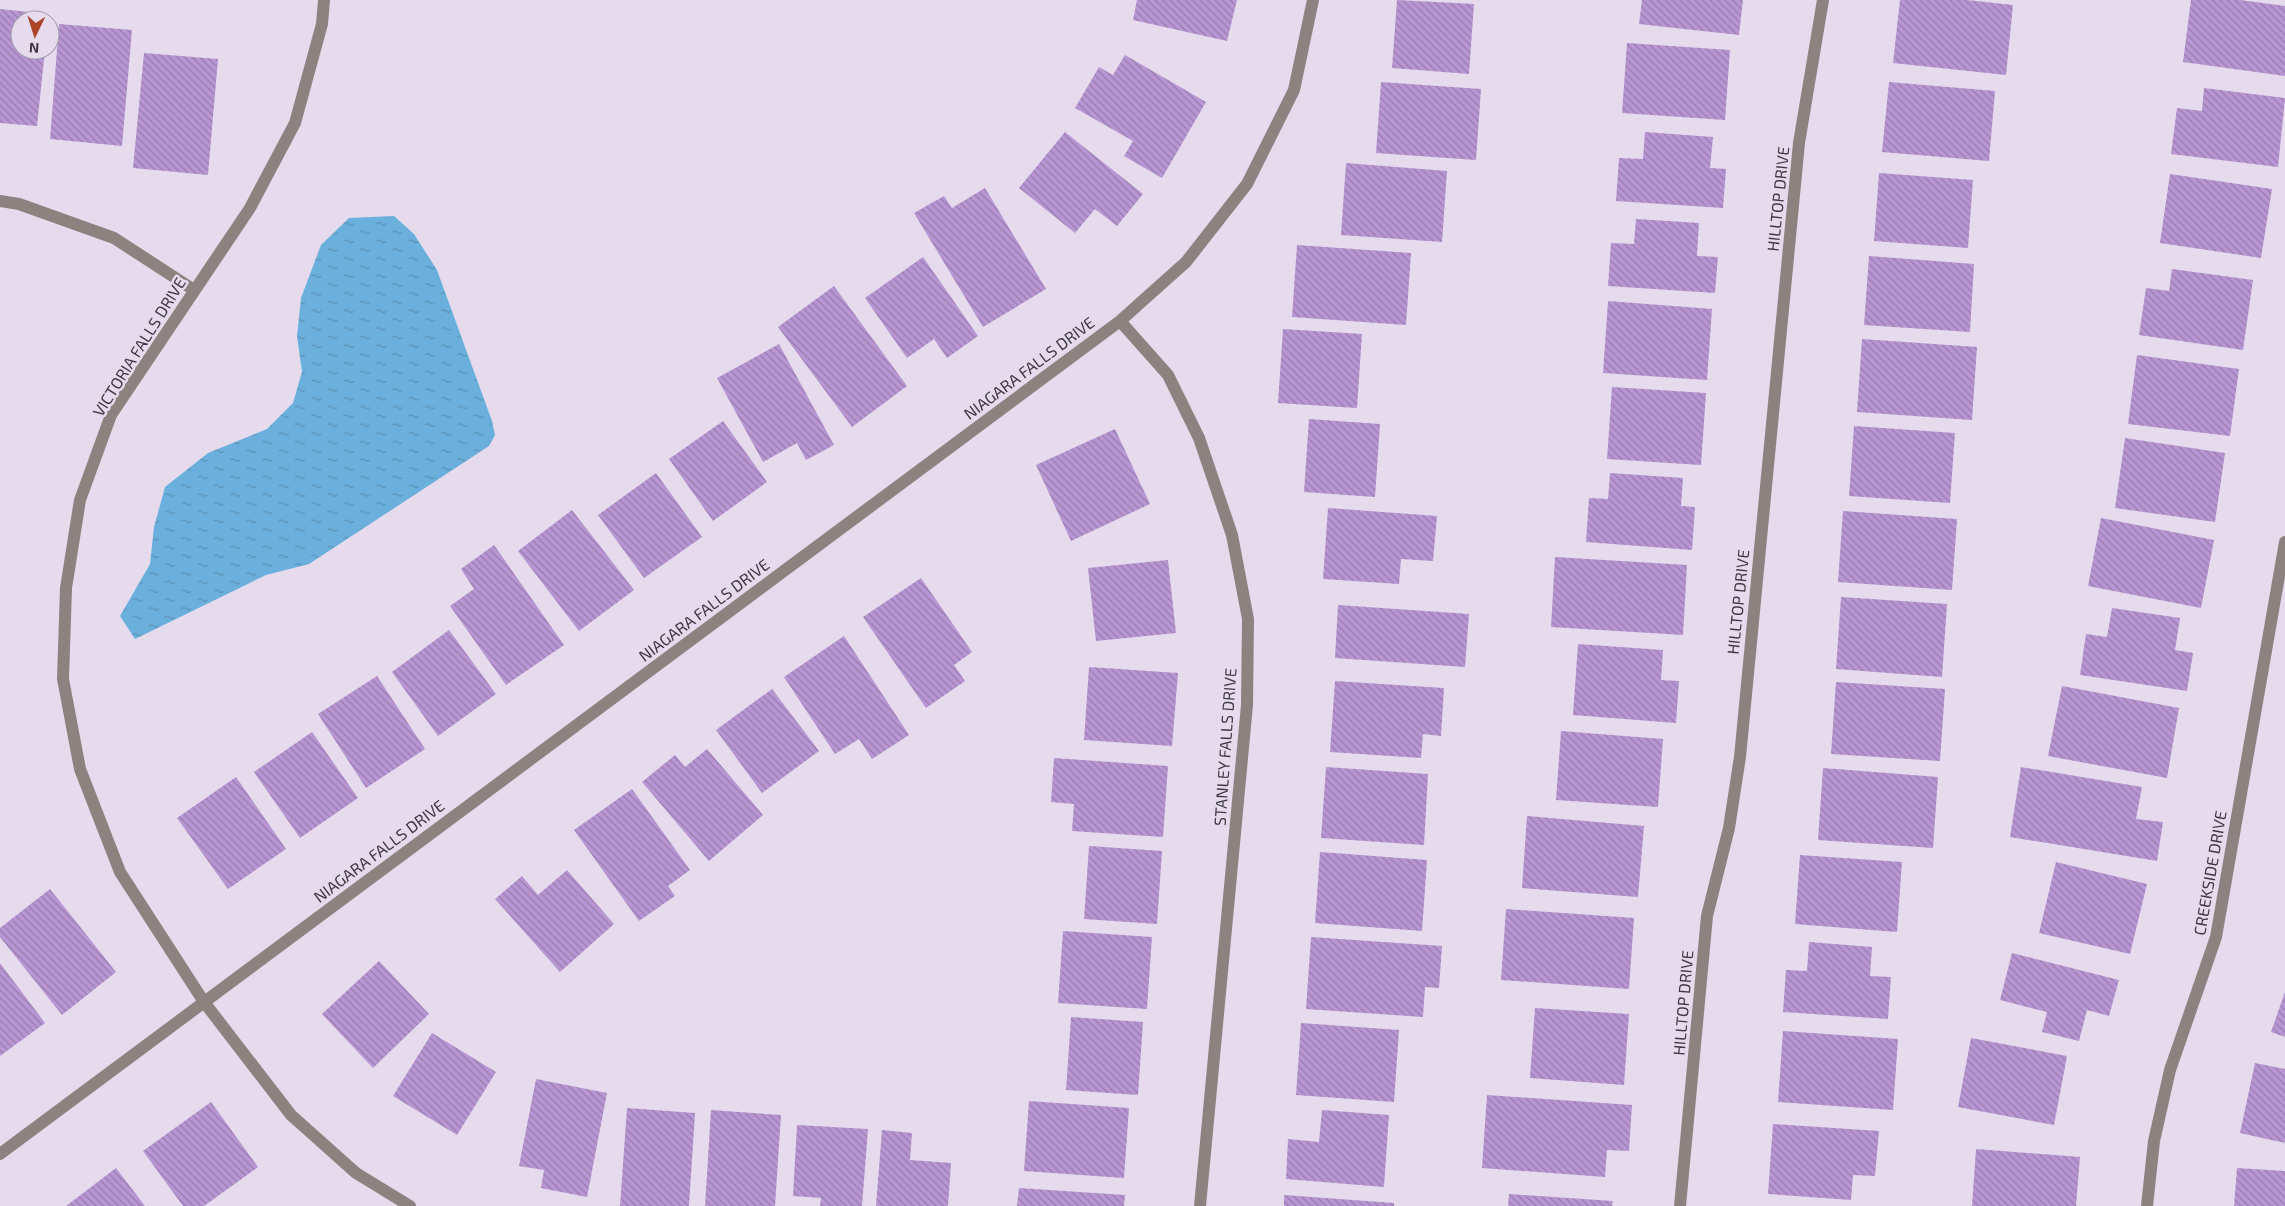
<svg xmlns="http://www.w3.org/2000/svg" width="2285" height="1206" font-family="'Exo 2',sans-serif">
  <defs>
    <pattern id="water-ripples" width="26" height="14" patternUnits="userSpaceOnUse" patternTransform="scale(1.25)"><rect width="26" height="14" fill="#6bb0dc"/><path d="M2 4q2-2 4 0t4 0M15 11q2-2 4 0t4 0" fill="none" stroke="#5990b4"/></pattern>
    <pattern id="building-back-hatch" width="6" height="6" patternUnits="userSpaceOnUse" patternTransform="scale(1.25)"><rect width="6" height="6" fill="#b896d3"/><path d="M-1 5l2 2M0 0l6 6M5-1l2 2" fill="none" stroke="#977bad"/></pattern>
  </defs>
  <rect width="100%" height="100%" fill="#e5dbed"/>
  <path fill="url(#water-ripples)" d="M394,216L414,234L437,270L492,421L495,435L489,446L309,564L266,575L135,639L120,616L150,564L154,527L165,487L208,453L267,429L293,403L302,372L297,336L301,298L321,245L349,218Z"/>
  <path fill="url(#building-back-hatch)" d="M1137,0H1237L1227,41L1133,20Z
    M1397,0L1474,4L1469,74L1392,68Z
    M1642,0H1743L1739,35L1639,24Z
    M1900,0H1967L2013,5L2006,75L1893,63Z
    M2191,0H2240L2285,6V76L2183,62Z
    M0,9L48,14V20H20V50H45L37,126L0,123Z
    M59,24L132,30L122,146L50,139Z
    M1627,43L1730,50L1725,120L1622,113Z
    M144,53L218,59L208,175L133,168Z
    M1125,55L1206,102L1162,178L1124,156L1133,141L1075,108L1099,67L1113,75Z
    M1381,82L1481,89L1476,160L1376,153Z
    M1889,82L1995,91L1989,161L1882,152Z
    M2204,88L2285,98L2278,167L2171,154L2177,108L2202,111Z
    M1065,132L1143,194L1117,226L1095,209L1075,233L1019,188Z
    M1645,132L1713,137L1710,168L1726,169L1723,208L1616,201L1619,158L1643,159Z
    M1346,163L1447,171L1442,242L1341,235Z
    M1879,173L1973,180L1968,248L1874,241Z
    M2170,174L2272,189L2261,258L2160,243Z
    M985,188L1046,289L983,327L914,213L944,196L952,208Z
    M1636,219L1699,223L1697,256L1718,257L1715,293L1608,286L1611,243L1634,244Z
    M1297,245L1411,253L1406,325L1292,317Z
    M1869,256L1974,264L1970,332L1864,325Z
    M923,257L978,336L947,358L934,339L907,358L865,298Z
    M2172,269L2253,280L2243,350L2139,335L2146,288L2169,291Z
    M834,286L907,386L852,427L778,327Z
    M1608,301L1712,309L1707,380L1603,373Z
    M1283,329L1362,334L1357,408L1278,403Z
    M1862,339L1977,347L1972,420L1857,412Z
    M779,344L834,445L806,460L797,443L763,462L717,378Z
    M2137,355L2239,369L2230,436L2128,424Z
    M1612,387L1706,393L1701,465L1607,459Z
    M1309,419L1380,424L1375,497L1304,492Z
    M723,421L767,482L713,521L669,459Z
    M1854,426L1955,433L1950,503L1849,496Z
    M1115,429L1150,504L1071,541L1036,465Z
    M2125,438L2225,453L2215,522L2115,508Z
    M656,473L702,537L644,578L598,515Z
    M1610,473L1683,478L1681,506L1695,507L1692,550L1586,542L1589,498L1608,499Z
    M1328,508L1437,516L1433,561L1401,559L1399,584L1323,579Z
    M572,510L634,590L579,631L518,551Z
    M1843,511L1957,519L1952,590L1838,582Z
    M2101,518L2214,540L2201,608L2088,586Z
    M494,545L564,645L506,685L450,606L474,589L461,569Z
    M1555,557L1687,565L1683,635L1551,627Z
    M1168,560L1176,633L1096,641L1088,568Z
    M921,578L972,652L954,665L965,681L926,708L863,617Z
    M1841,597L1947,604L1942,677L1836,669Z
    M1338,605L1469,614L1465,667L1335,658Z
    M2112,608L2180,618L2175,650L2193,653L2187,691L2080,675L2086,634L2107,637Z
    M449,630L496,694L438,736L392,672Z
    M844,636L909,735L872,759L859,739L835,754L784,677Z
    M1578,644L1663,650L1661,680L1679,681L1676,723L1573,715Z
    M1089,667L1178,673L1172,746L1084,740Z
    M377,676L425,749L366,788L318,714Z
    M1335,681L1444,688L1441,736L1423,734L1421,758L1330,752Z
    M1836,682L1945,689L1940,761L1831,754Z
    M2062,686L2179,708L2167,778L2048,756Z
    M772,689L819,751L762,793L716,730Z
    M1561,731L1663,739L1658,807L1556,800Z
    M312,732L358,798L300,838L254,772Z
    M707,749L763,815L709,861L642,782L675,755L685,767Z
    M1054,758L1168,766L1163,837L1072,831L1074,804L1051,802Z
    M1326,767L1428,774L1424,845L1321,838Z
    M2021,767L2142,787L2136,819L2163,822L2157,861L2010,837Z
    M1823,768L1938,777L1933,848L1818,840Z
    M236,777L286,849L228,889L177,818Z
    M632,789L690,870L668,886L675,896L639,921L574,830Z
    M1527,816L1644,826L1638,897L1522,888Z
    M1089,846L1162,851L1157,924L1084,919Z
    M1320,852L1427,860L1422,931L1315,923Z
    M1800,855L1902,862L1897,932L1795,924Z
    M2056,862L2147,884L2130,954L2039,933Z
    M567,870L614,924L560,972L495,899L522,876L538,895Z
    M50,889L116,972L62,1015L0,937V928Z
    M1506,909L1634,918L1629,989L1501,980Z
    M1063,931L1152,937L1147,1009L1058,1003Z
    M1311,937L1442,946L1439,988L1425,987L1423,1017L1306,1009Z
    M1809,942L1872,947L1870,976L1891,977L1888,1019L1783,1012L1786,970L1807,971Z
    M2012,953L2119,980L2109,1016L2087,1010L2079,1041L2042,1032L2047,1012L2000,1000Z
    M379,961L429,1014L373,1068L322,1014Z
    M0,963L45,1023L0,1056Z
    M2285,992V1037L2271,1032Z
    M1535,1008L1629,1014L1624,1085L1530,1078Z
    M1071,1017L1143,1022L1138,1095L1066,1090Z
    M1301,1023L1399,1030L1394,1102L1296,1095Z
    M1783,1031L1898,1039L1893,1110L1778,1102Z
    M432,1033L496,1072L457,1135L393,1096Z
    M1971,1038L2067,1056L2054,1125L1958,1107Z
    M2255,1063L2285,1069V1143L2240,1133Z
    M536,1079L607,1093L587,1197L541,1188L544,1170L519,1166Z
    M1487,1095L1632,1105L1629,1151L1607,1150L1605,1177L1482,1168Z
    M1029,1101L1129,1108L1124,1178L1024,1171Z
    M211,1102L258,1167L204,1206H183L143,1151Z
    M627,1108L695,1113L689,1206H620Z
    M711,1110L781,1115L775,1206H705Z
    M1322,1110L1389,1115L1384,1187L1286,1179L1288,1139L1319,1142Z
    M1773,1124L1879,1131L1875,1176L1853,1175L1851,1200L1768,1194Z
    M797,1125L868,1129L862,1206H820L821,1198L793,1196Z
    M882,1130L912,1133L910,1160L951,1163L948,1206H876Z
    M1976,1149L2080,1157L2076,1206H1972Z
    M116,1168L145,1206H66Z
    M2237,1168L2285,1171V1206H2234Z
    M1019,1188L1125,1195L1124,1206H1017Z
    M1509,1194L1613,1201L1612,1206H1508Z
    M1284,1195L1394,1203V1206H1284Z"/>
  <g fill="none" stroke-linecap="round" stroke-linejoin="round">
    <path stroke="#8c8381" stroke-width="12" d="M324,0L322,24L295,123L250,208L111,415L80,500L66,588L63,679L80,769L120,872L204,1002L291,1115L356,1173L410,1206
      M0,201L19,204L114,238L194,290
      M1120,321L1168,375L1199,438L1232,535L1248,619L1247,705L1200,1206
      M0,1154L1120,321L1186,262L1247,184L1294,90L1313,0
      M1680,1206L1707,916L1729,828L1740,757L1799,143L1823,0
      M2147,1206L2154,1141L2170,1070L2216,937L2285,542"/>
  </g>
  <g text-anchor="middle" stroke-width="5" stroke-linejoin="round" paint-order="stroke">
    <g font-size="16" fill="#3d3940" stroke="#e5dbed">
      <text transform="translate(1778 199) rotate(-84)" y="6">HILLTOP DRIVE</text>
      <text transform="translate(139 347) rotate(-58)" y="6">VICTORIA FALLS DRIVE</text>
      <text transform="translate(1029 368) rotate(-37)" y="6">NIAGARA FALLS DRIVE</text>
      <text transform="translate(1738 602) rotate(-84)" y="6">HILLTOP DRIVE</text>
      <text transform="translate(704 610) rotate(-37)" y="6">NIAGARA FALLS DRIVE</text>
      <text transform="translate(1225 747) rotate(-86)" y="6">STANLEY FALLS DRIVE</text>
      <text transform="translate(379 851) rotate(-37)" y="6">NIAGARA FALLS DRIVE</text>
      <text transform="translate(2210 873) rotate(-80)" y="6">CREEKSIDE DRIVE</text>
      <text transform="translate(1683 1003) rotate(-85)" y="6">HILLTOP DRIVE</text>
    </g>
  </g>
  <g transform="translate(35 35) rotate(184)"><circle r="24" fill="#e5dbed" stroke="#a29aa8"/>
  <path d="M0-4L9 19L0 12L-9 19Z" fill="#ad4427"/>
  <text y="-8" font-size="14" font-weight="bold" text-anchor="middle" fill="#3d3940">N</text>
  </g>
</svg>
